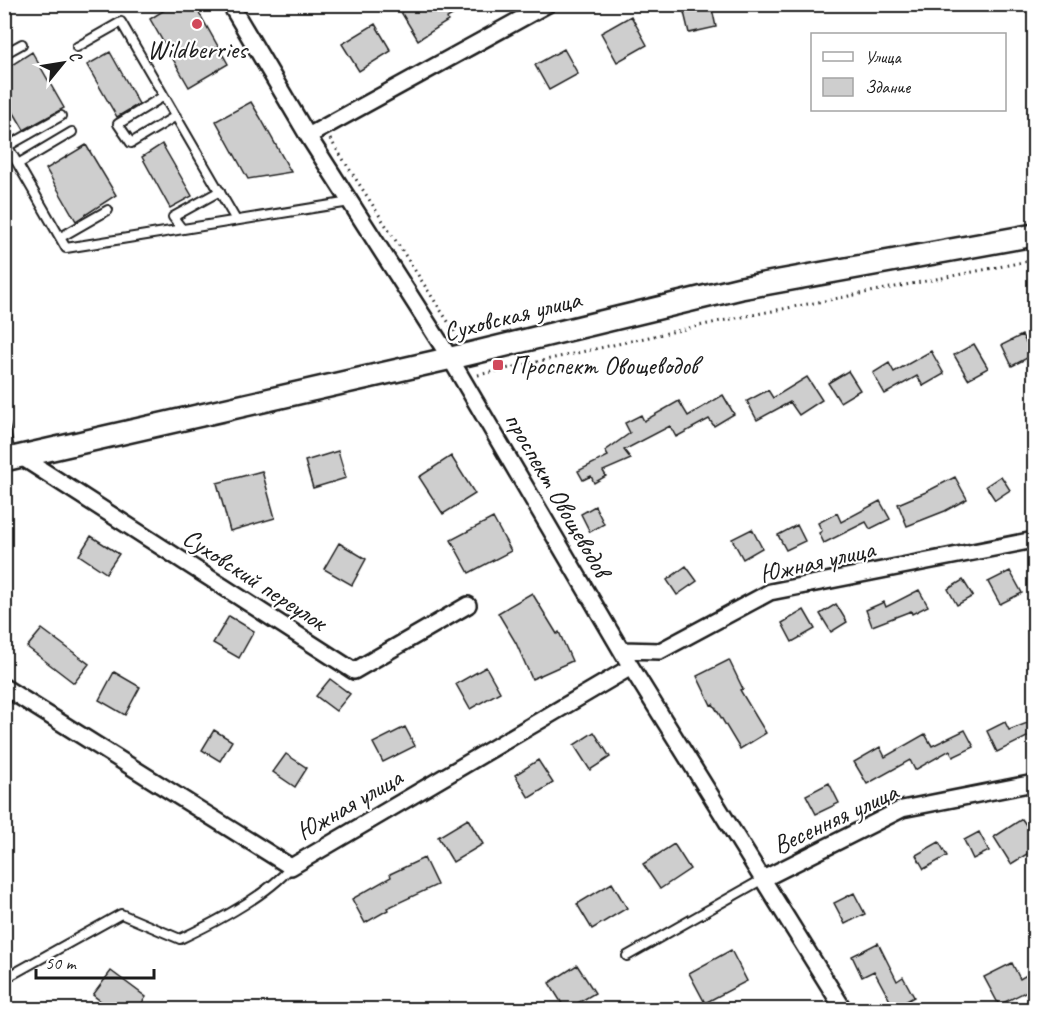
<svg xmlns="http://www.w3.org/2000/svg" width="1039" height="1014" font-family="Caveat,sans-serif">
  <rect width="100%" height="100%" fill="#fff"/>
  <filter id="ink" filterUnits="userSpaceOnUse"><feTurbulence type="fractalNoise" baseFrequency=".0167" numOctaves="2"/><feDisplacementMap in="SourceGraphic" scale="12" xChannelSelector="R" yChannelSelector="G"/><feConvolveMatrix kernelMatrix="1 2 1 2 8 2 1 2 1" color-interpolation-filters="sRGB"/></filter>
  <g filter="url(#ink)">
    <path fill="#cecece" stroke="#1c1c1c" stroke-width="1.5" d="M174,4H194L228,64L189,87L150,19Z
      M413,4H471L447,18L448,21L418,40L401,12Z
      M682,4H711L716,27L689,33Z
      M631,16L647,45L617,62L601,33Z
      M375,24L391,51L359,71L342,44Z
      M564,49L578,74L549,90L535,65Z
      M32,52L64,108L24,130L4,96V70Z
      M110,52L139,104L117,117L87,65Z
      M251,102L260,117L291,172L248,179L216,121Z
      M162,144L192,196L170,208L142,157Z
      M86,145L116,195L76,221L46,169Z
      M1022,335L1033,355L1012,366L1002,345Z
      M974,344L988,368L968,379L954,355Z
      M931,351L944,374L923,386L917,376L885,394L873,373L889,363L894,372Z
      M848,371L860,390L840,402L828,383Z
      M807,377L822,400L799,415L790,402L757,420L747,401L768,390L773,398Z
      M723,395L734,414L714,426L709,419L676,437L670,426L624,450L631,459L603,471L606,476L594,483L591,476L583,480L578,471L608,456L605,451L630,433L625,423L641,415L644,421L679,401L688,416Z
      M338,451L346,478L313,488L305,461Z
      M451,456L475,494L443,514L419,477Z
      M262,471L275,518L230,531L217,483Z
      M1001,476L1010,490L995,500L986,486Z
      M955,477L967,499L945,511L907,526L898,504L926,492Z
      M880,501L890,519L870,529L866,522L824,543L819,533L822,531L818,523L837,513L841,522Z
      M595,506L604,524L590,532L581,514Z
      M493,518L511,551L469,573L451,540Z
      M797,525L805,541L786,550L778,535Z
      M752,529L762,548L743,559L732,539Z
      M91,536L119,554L106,573L79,555Z
      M339,543L366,559L352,585L324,569Z
      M686,566L697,581L677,595L667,580Z
      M1010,571L1022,593L1000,604L988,582Z
      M963,580L973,596L957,605L948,589Z
      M919,590L928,606L912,614L911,611L872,626L866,610L884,602L886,607Z
      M532,593L557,634L559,632L572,661L532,679L516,643L498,613Z
      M836,604L847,622L831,632L820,614Z
      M804,610L815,629L792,642L782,623Z
      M229,616L254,631L239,658L213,643Z
      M42,629L89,664L74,683L27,647Z
      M729,660L743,689L740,690L766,733L740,749L713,704L711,705L697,676Z
      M486,667L500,692L470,709L456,684Z
      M114,672L140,687L125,715L99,700Z
      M330,679L350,694L336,711L316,696Z
      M1035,720V733L997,752L987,731L1005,722L1009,730Z
      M405,727L415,746L383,762L373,743Z
      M214,730L232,741L220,761L202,750Z
      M965,730L974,747L953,757L950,750L915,770L910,760L867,784L854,762L880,747L885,757L925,734L932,746Z
      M594,732L610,757L590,770L574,745Z
      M286,754L307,768L295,787L273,772Z
      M538,760L553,783L529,798L515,775Z
      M829,783L839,803L816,814L806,795Z
      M468,819L483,844L453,862L438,837Z
      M1022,819L1035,838V849L1011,864L994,837Z
      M979,832L989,851L973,859L964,840Z
      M939,842L947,856L924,869L916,855Z
      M674,844L690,869L660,889L643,864Z
      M424,858L437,885L387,908L388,910L365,923L352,899L391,877L390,874Z
      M612,883L627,908L592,929L577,904Z
      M854,893L865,914L845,924L834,903Z
      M878,943L897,981L903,977L914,997L894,1008L874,971L862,977L852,956Z
      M731,950L747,981L705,1003L689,973Z
      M1012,963L1020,979L1035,970V987L999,1005L984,977Z
      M577,965L595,993L566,1010L549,983Z
      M111,971L146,997L137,1010H112L93,995Z"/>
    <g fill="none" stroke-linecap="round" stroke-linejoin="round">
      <defs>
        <path id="lane" d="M77,47L121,22L236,220
          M4,54L22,44
          M164,96L118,124L131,143L176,116
          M4,140L66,248L350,202
          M8,146L61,116
          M18,164L72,132
          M182,229L173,217L220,191
          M61,237L108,210
          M4,426L11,457
          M627,956L763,879
          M4,979L121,914L180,939C214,923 267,895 291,867"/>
        <path id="street" d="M230,4L308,136L450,358L631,667L844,1010
          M308,136L548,4
          M20,456L354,671L468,605
          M622,650L660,651L770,592L1034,540
          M4,687L291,867L631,667
          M763,879L902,809L1034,783"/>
        <path id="secondary" d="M4,460L469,354L741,288L1034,235"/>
      </defs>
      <use href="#lane" stroke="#1c1c1c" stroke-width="12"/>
      <use href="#street" stroke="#1c1c1c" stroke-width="20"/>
      <use href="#secondary" stroke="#1c1c1c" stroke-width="26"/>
      <path stroke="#1c1c1c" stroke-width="3" stroke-dasharray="1.5 4.5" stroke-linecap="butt" d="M330,139L458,337
        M478,375L721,321L1034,260"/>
      <use href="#lane" stroke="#fff" stroke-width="8"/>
      <use href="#street" stroke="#fff" stroke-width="15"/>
      <use href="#secondary" stroke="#fff" stroke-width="21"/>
    </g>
  </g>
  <g fill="#d1495b" stroke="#fff" stroke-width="2">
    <circle cx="197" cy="24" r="6"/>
    <rect x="492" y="359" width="12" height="12" rx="3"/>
  </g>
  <g text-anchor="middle" stroke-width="4.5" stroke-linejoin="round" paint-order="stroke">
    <g font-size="26" fill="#1c1c1c" stroke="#fff">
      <text x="197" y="58">Wildberries</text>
      <text x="510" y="374" text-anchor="start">Проспект Овощеводов</text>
    </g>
    <g font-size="26" fill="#1c1c1c" stroke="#fff">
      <text transform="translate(512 315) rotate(-14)" y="9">Суховская улица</text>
      <text transform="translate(558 494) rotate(60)" y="9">проспект Овощеводов</text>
      <text transform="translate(817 561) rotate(-13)" y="9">Южная улица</text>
      <text transform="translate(255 579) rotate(33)" y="9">Суховский переулок</text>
      <text transform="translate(349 804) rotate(-30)" y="9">Южная улица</text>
      <text transform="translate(835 818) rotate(-25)" y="9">Весенняя улица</text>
    </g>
  </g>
  <rect width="1039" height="1014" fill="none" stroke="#fff" stroke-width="24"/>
  <rect x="12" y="12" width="1015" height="990" fill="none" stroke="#1c1c1c" stroke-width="2" filter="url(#ink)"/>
  <rect x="811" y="33" width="195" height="78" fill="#ffffff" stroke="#a4a4a4" stroke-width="1.5"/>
  <rect x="823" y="52" width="30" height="9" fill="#ffffff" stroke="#a4a4a4" stroke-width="1.5"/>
  <text x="865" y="63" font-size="18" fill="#1c1c1c">Улица</text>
  <rect x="823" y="78" width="30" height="18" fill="#cecece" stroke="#a4a4a4" stroke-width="1.5"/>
  <text x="865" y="93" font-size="18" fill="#1c1c1c">Здание</text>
  <g transform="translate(63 63) rotate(60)" stroke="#ffffff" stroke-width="4.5" paint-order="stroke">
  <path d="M0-4.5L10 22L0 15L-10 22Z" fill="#1c1c1c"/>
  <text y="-9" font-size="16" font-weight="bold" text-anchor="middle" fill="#1c1c1c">С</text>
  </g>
  <path d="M36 969v9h118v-9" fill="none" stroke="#1c1c1c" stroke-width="3"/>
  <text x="45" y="969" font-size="18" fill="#1c1c1c" stroke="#ffffff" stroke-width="4.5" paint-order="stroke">50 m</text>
</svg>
